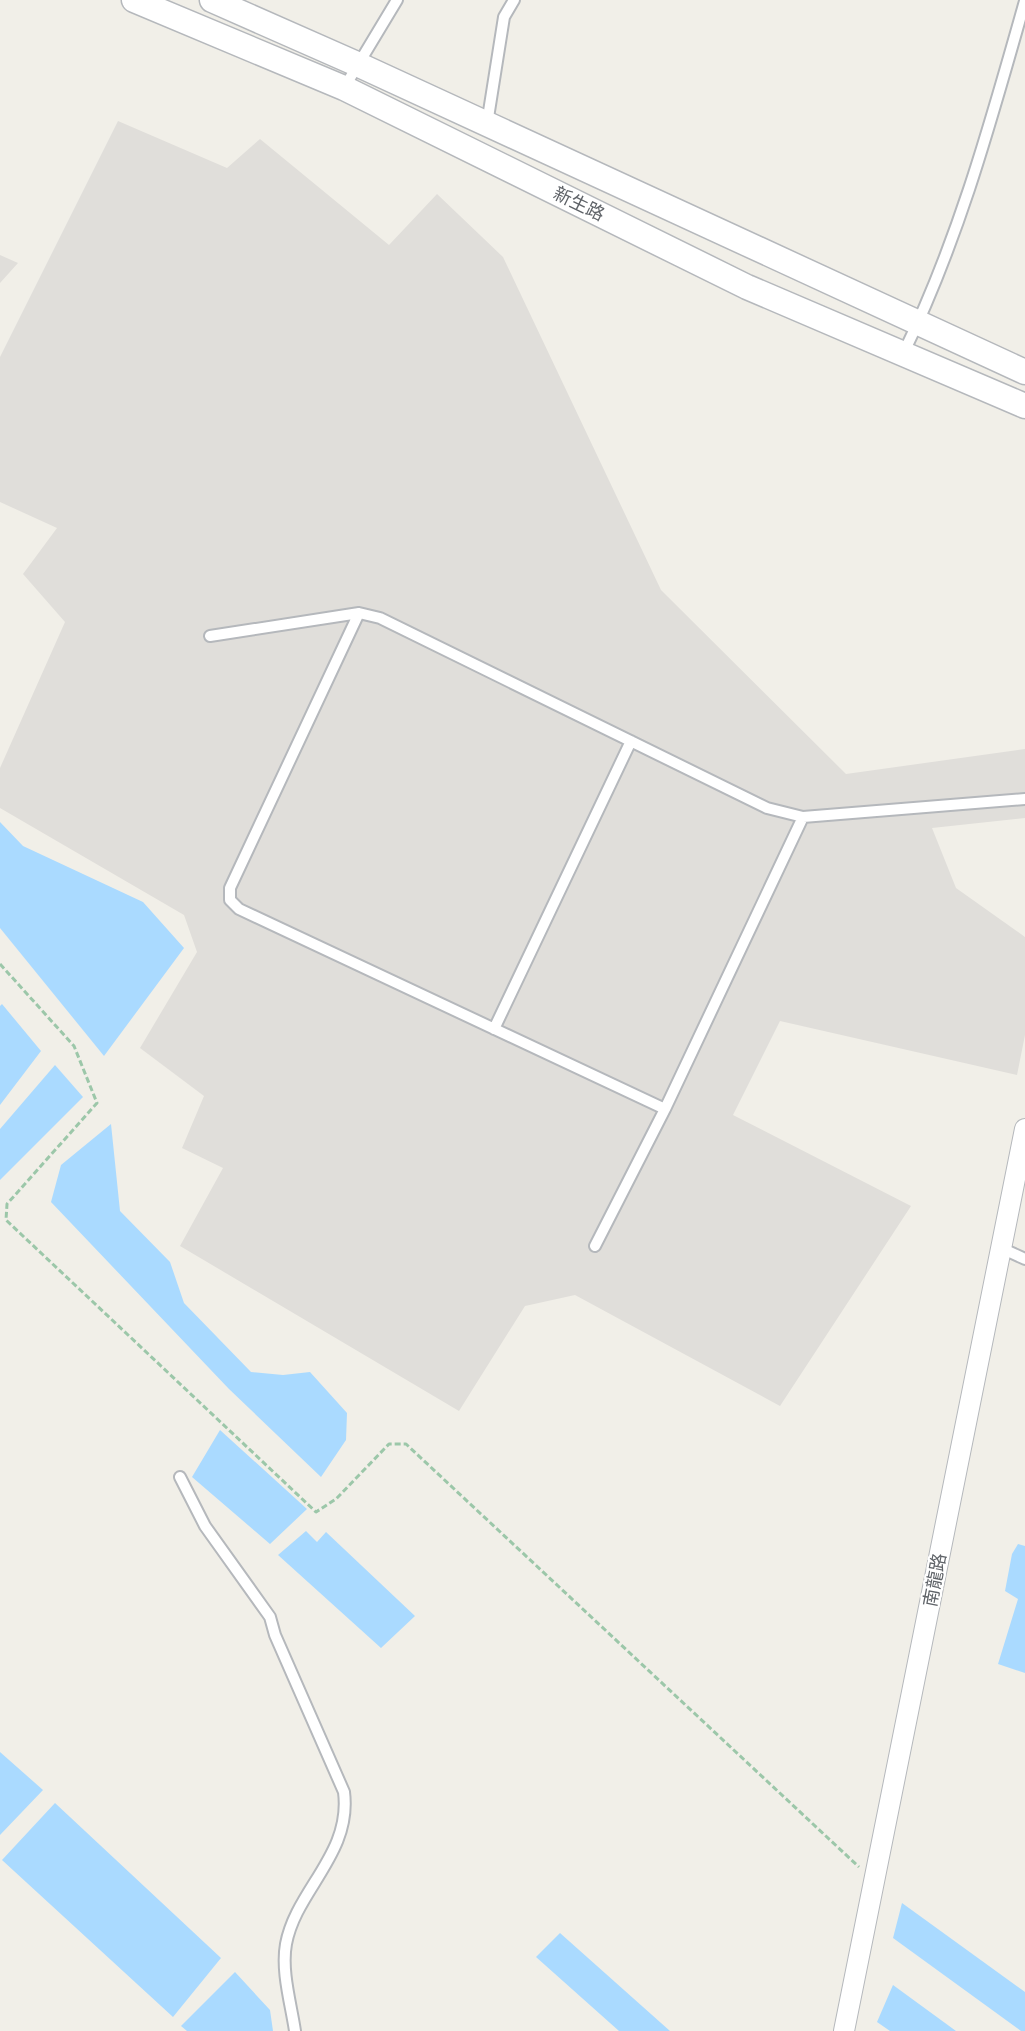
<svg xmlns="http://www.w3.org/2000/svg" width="1025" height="2031" font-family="Lato,'Noto Sans TC',sans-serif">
  <rect width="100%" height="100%" fill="#f1efe8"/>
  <path fill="#e0deda" d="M118,121L227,168L260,139L389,245L437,194L503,257L661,590L846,774L1025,749V818L932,828L956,888L1025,937V1035L1017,1075L780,1021L733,1115L911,1206L780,1406L575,1295L525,1306L459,1411L180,1246L223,1168L182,1148L204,1096L140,1048L197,952L184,915L0,808V768L65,622L23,574L57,528L0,502V357Z
    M0,255L18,263L0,283Z"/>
  <path fill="#aadaff" d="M0,822L23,846L143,902L184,948L104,1056L0,928Z
    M2,1004L41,1051L0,1105V1006Z
    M55,1065L83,1097L0,1180V1129Z
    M111,1124L120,1211L170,1262L184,1303L251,1372L283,1375L310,1372L347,1413L346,1440L321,1477L229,1389L51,1202L61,1165Z
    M220,1430L307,1509L270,1544L192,1477Z
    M306,1531L317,1542L326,1532L415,1616L381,1648L278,1555Z
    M1018,1544L1025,1546V1673L998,1664L1018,1599L1005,1591L1012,1554Z
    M0,1752L43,1790L0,1835Z
    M55,1803L221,1958L173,2017L2,1860Z
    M902,1903L1025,1992V2031H1021L893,1938Z
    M560,1933L670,2031H619L536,1957Z
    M235,1972L270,2010L273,2031H187L181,2026Z
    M893,1985L956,2031H890L877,2022Z"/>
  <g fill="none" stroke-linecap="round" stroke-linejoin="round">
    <defs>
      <path id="service" d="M344,88L397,0
        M487,124L504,17L514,0
        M903,354C958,242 991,121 1025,1
        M359,613L230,888V900L239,909L665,1109
        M210,636L359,613L380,618L767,808L803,817L1025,799
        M494,1029L631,741
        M595,1246L665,1109L803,817
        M1001,1248L1025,1259
        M180,1477L205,1526L270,1617L275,1635L344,1792C352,1854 296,1890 286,1944C281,1971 291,2004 295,2031"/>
      <path id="minor" d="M844,2031L1025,1129"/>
      <path id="tertiary" d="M134,0L344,88L747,287L1025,406
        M212,0L357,64L1025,372"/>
    </defs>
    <use href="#service" stroke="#b5b8bc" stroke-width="14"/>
    <use href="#minor" stroke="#b5b8bc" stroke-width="22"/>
    <use href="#tertiary" stroke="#b5b8bc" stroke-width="27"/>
    <path stroke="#9cc7a9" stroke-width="3" stroke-dasharray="6 3" stroke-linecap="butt" d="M0,964L74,1046L97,1103L7,1204L6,1220L316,1512L336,1499L389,1444H406L859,1867"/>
    <use href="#service" stroke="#fff" stroke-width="10"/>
    <use href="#minor" stroke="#fff" stroke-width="20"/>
    <use href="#tertiary" stroke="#fff" stroke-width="24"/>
  </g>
  <g text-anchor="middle" stroke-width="4.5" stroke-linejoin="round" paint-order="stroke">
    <g font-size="18" fill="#5f6368" stroke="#fff">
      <text transform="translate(579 204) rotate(26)" y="6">新生路</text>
      <text transform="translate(935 1580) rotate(-79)" y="6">南龍路</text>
    </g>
  </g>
</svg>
